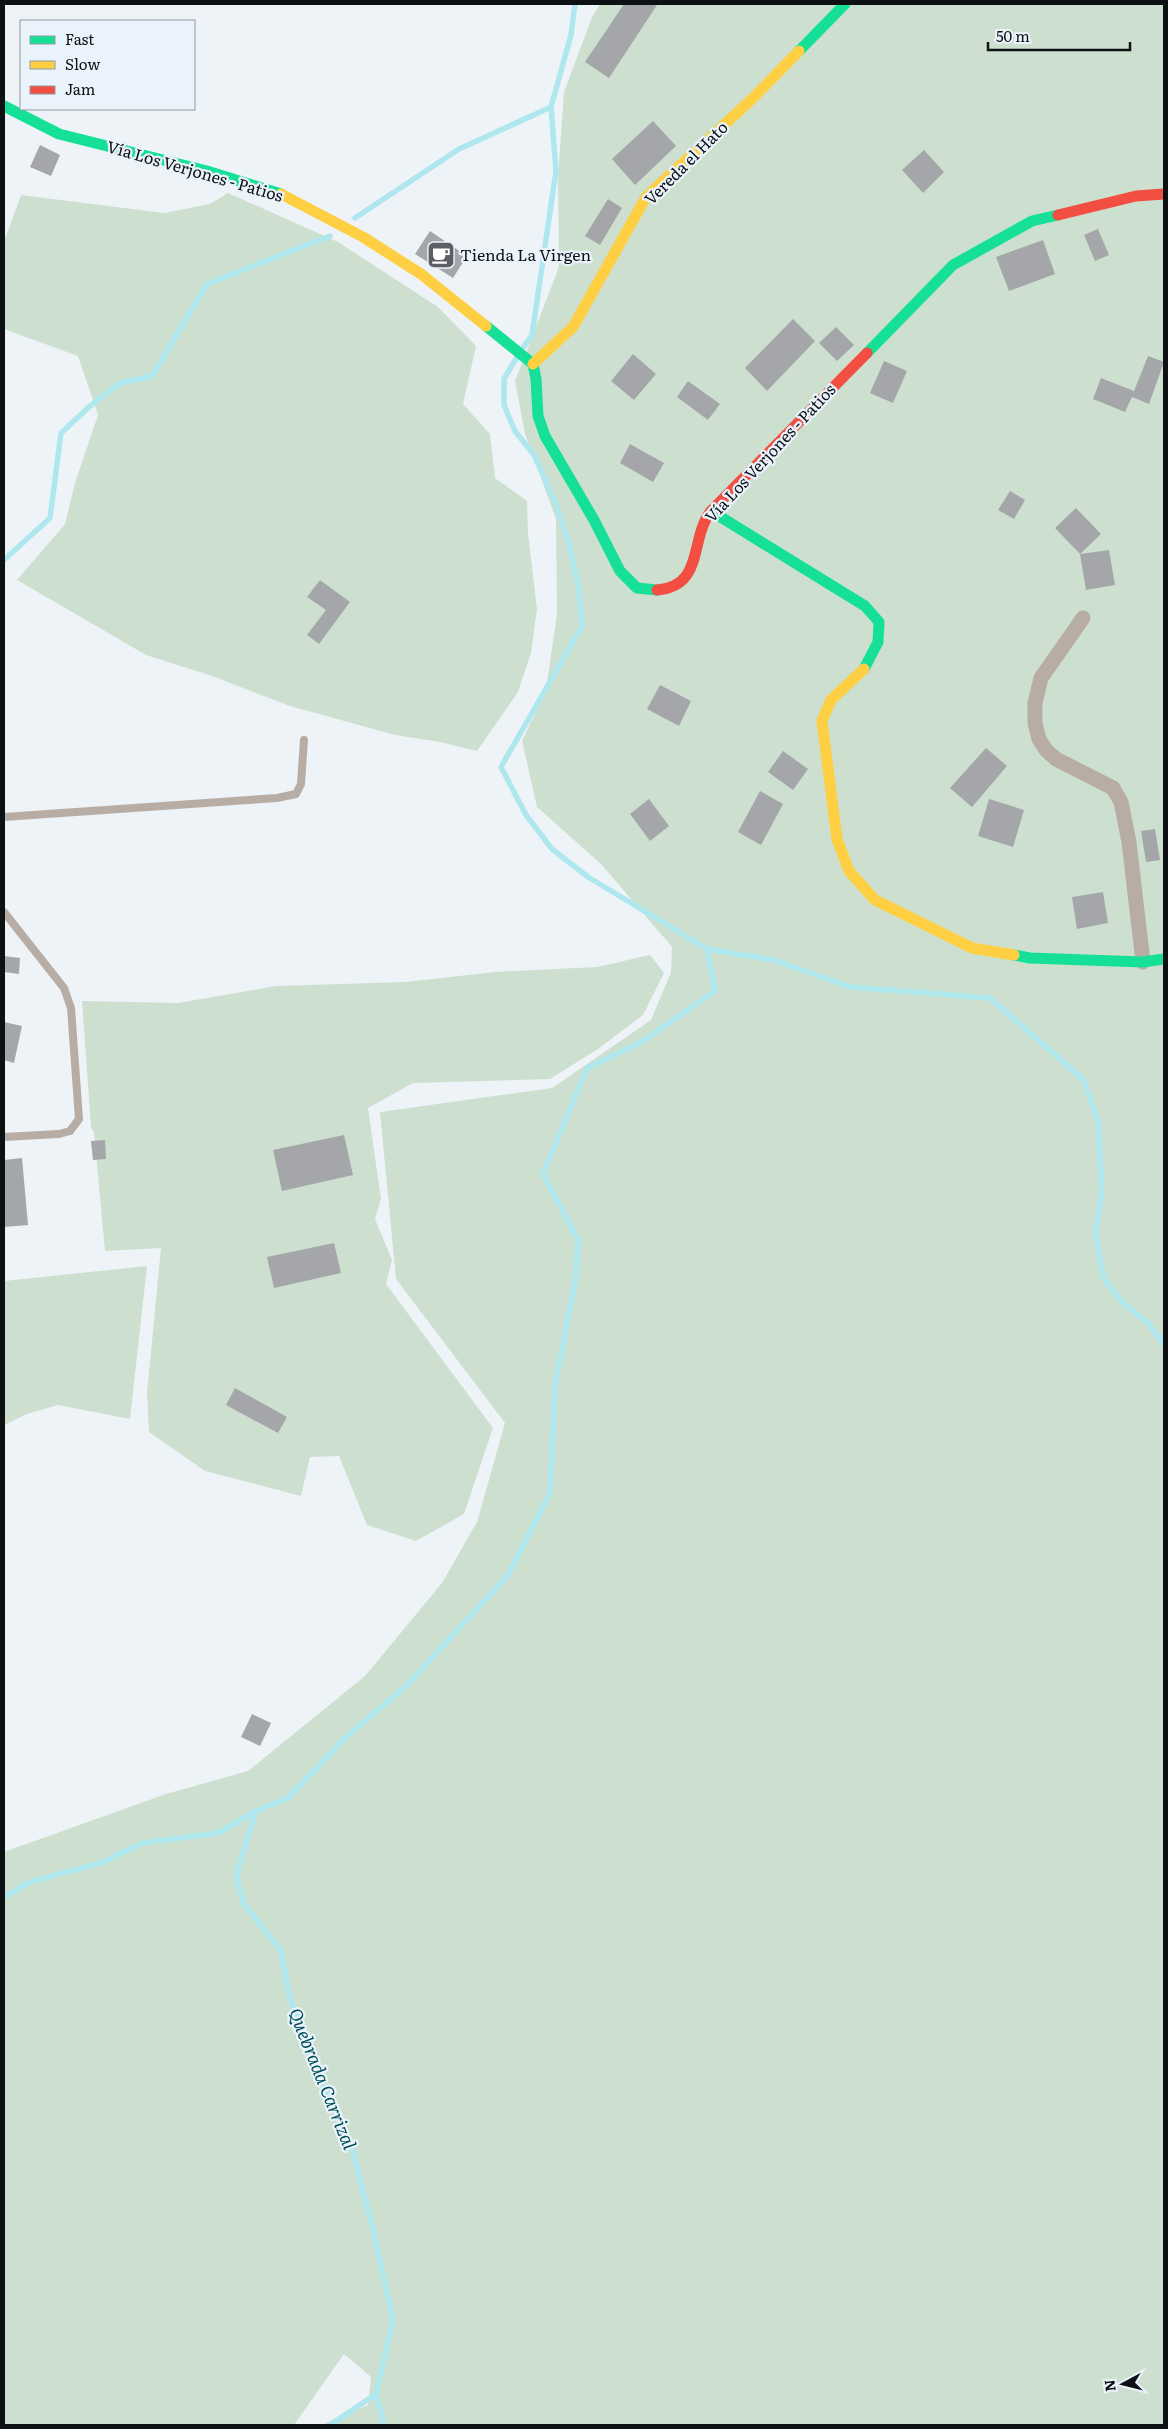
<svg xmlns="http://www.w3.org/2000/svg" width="1168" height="2429" font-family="Literata,serif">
  <rect width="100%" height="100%" fill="#eef3f8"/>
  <path fill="#cde0cf" d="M600,4H1164V2425H321L368,2405L371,2377L344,2354L294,2425H4V1852L166,1794L248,1771L365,1676L442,1583L477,1522L505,1423L396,1279L380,1112L552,1088L651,1020L671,972L672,947L601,864L537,807L522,741L546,690L557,614L556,519L525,434L515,381L559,267L558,178L564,92L592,17Z
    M228,193L338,242L438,307L476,346L463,404L490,434L495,478L527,501L528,533L537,609L531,653L518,692L477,751L440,742L395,735L290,706L212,676L146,655L17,580L65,524L75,483L98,415L78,356L4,329V242L21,195L164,213L210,204Z
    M650,955L664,973L643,1015L598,1049L550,1079L413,1083L368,1108L381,1199L375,1219L392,1260L386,1284L493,1428L464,1514L416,1541L367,1525L339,1456L310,1457L301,1496L205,1471L149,1432L147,1393L161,1248L105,1251L94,1132L91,1127L82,1001L178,1003L276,986L405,982L495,972L597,967Z
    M147,1266L130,1419L58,1405L27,1414L4,1425V1281Z"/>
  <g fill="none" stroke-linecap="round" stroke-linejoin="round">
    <path stroke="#aee8ee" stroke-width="5.5" d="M355,218L459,149L551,107L571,35L575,4
      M522,349L532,335L556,171L551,107
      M517,357L504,379V405L515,431L534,455L555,502L569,544L579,589L582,626L501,767L526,815L552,849L588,877L707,949L774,960L850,987L990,998L1083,1079L1098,1120L1102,1192L1095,1232L1104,1279L1122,1302L1148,1323L1164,1345
      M4,560L50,518L61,433L90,406L120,383L152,376L207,284L330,236
      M256,1811L236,1876L244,1904L281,1951L289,1995L317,2075L349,2138L373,2229L393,2320L376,2394L330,2425
      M4,1897L30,1882L101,1863L142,1843L218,1833L256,1811L288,1798L346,1737L406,1686L508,1575L550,1493L555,1386L576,1277L578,1240L543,1174L587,1068L643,1041L715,991L707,949
      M376,2394L384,2425"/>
  </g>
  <path fill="#a5a6a9" d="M624,4L657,5L609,78L585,62Z
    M653,121L676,146L635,185L612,159Z
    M40,145L60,155L51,176L30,167Z
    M924,150L944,172L923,193L902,170Z
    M608,199L622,208L600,245L585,236Z
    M1098,229L1109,255L1095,261L1084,235Z
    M430,231L467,256L453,278L415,254Z
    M1043,240L1055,274L1009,291L996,257Z
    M793,319L815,341L767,391L745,368Z
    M836,327L854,345L837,361L819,343Z
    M633,354L656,374L634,400L611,381Z
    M1148,356L1164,362L1149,404L1132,397L1125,412L1093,399L1101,378L1134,391Z
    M884,361L907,371L893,403L870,393Z
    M688,381L720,404L708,420L677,397Z
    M630,444L664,463L653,482L620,463Z
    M1010,491L1025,500L1014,519L998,510Z
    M1076,508L1101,534L1080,554L1055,528Z
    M1109,550L1115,585L1086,590L1080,554Z
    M320,580L350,602L319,644L307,635L326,610L307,597Z
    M660,685L691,701L679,726L647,709Z
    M986,748L1007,766L972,807L950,788Z
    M783,751L808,769L793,790L768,772Z
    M760,791L783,804L761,845L738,832Z
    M649,799L669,826L650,841L630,814Z
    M989,799L1024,810L1013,847L978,836Z
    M1155,829L1160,860L1146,862L1141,831Z
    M1103,892L1108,923L1077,929L1072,897Z
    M4,956L20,958L19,974L4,972Z
    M4,1022L22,1026L14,1063L4,1060Z
    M344,1135L353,1175L282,1191L273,1150Z
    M105,1140L106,1159L93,1160L91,1141Z
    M22,1158L28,1225L4,1227V1160Z
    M334,1243L341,1273L274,1288L267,1257Z
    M235,1388L287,1417L278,1433L226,1405Z
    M252,1714L271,1723L260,1746L241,1737Z"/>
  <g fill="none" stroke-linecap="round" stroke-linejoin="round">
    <path stroke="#b8ada5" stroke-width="8" d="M4,817L277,798L296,794L301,784L304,740
      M4,912L64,988L71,1008L79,1119L70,1131L59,1134L4,1137"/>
    <path stroke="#b8ada5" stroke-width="15" d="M1083,618L1041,678L1035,703V723L1039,739L1046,750L1056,759L1113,788L1121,802L1129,842L1143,962"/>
    <path stroke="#16e098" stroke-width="11" d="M799,51L845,4
      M4,106L59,134L207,171L281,194
      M486,326L533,364L536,379L538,416L545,436L594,520L620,571L637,588L657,590
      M867,353L953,265L1032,221L1058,215
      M711,511L865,606L879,622L878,642L864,669
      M1014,955L1030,958L1143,962L1164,959"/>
    <path stroke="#ffcf43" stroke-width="11" d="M281,194L363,237L421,274L486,326
      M533,364L573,327L646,197L752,99L799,51
      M864,669L831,700L822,721L837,839L849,871L875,900L972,948L1014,955"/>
    <path stroke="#f24e42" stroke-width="11" d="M1058,215L1136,196L1164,194
      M657,590C705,586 689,539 711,511L867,353"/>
  </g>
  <defs>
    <symbol id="cafe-square" viewBox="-11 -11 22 22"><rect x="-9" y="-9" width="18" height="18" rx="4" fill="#5c6064" stroke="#eaf3fc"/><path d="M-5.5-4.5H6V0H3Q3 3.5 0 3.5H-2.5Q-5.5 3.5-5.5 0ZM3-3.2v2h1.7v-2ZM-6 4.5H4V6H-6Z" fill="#fff"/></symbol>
  </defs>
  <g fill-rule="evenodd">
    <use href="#cafe-square" x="425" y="239" width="32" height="32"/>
  </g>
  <g text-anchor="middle" stroke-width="4.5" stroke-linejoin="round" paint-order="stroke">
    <g font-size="16" fill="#0e1114" stroke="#eaf3fc">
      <text transform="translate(686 163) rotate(-45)" y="6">Vereda el Hato</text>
      <text transform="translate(195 171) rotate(16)" y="6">Vía Los Verjones - Patios</text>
      <text transform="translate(770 453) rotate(-47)" y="6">Vía Los Verjones - Patios</text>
    </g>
    <g font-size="16" fill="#0e1114" stroke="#eaf3fc" text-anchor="start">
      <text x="460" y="261">Tienda La Virgen</text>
    </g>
    <g font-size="18" font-style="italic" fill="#004e53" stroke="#eaf3fc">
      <text transform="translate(322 2079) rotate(68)" y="6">Quebrada Carrizal</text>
    </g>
  </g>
  <rect width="1168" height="2429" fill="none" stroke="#0e1114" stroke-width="10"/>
  <rect x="20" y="20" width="175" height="90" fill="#eaf3fc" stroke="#92999f"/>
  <rect x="30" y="36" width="25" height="8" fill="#16e098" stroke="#92999f"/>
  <text x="65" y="45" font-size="15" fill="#0e1114">Fast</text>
  <rect x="30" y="61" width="25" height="8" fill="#ffcf43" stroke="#92999f"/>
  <text x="65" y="70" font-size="15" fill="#0e1114">Slow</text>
  <rect x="30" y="86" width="25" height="8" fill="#f24e42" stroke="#92999f"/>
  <text x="65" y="95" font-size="15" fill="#0e1114">Jam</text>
  <g transform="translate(1123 2384) rotate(263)" stroke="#eaf3fc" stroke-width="4" paint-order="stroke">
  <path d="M0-4L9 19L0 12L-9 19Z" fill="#0e1114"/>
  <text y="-8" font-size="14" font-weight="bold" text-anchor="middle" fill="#0e1114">N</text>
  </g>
  <path d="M988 42v8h142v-8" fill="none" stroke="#0e1114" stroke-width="2.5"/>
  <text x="996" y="42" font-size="15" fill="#0e1114" stroke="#eaf3fc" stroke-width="4" paint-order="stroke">50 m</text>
</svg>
